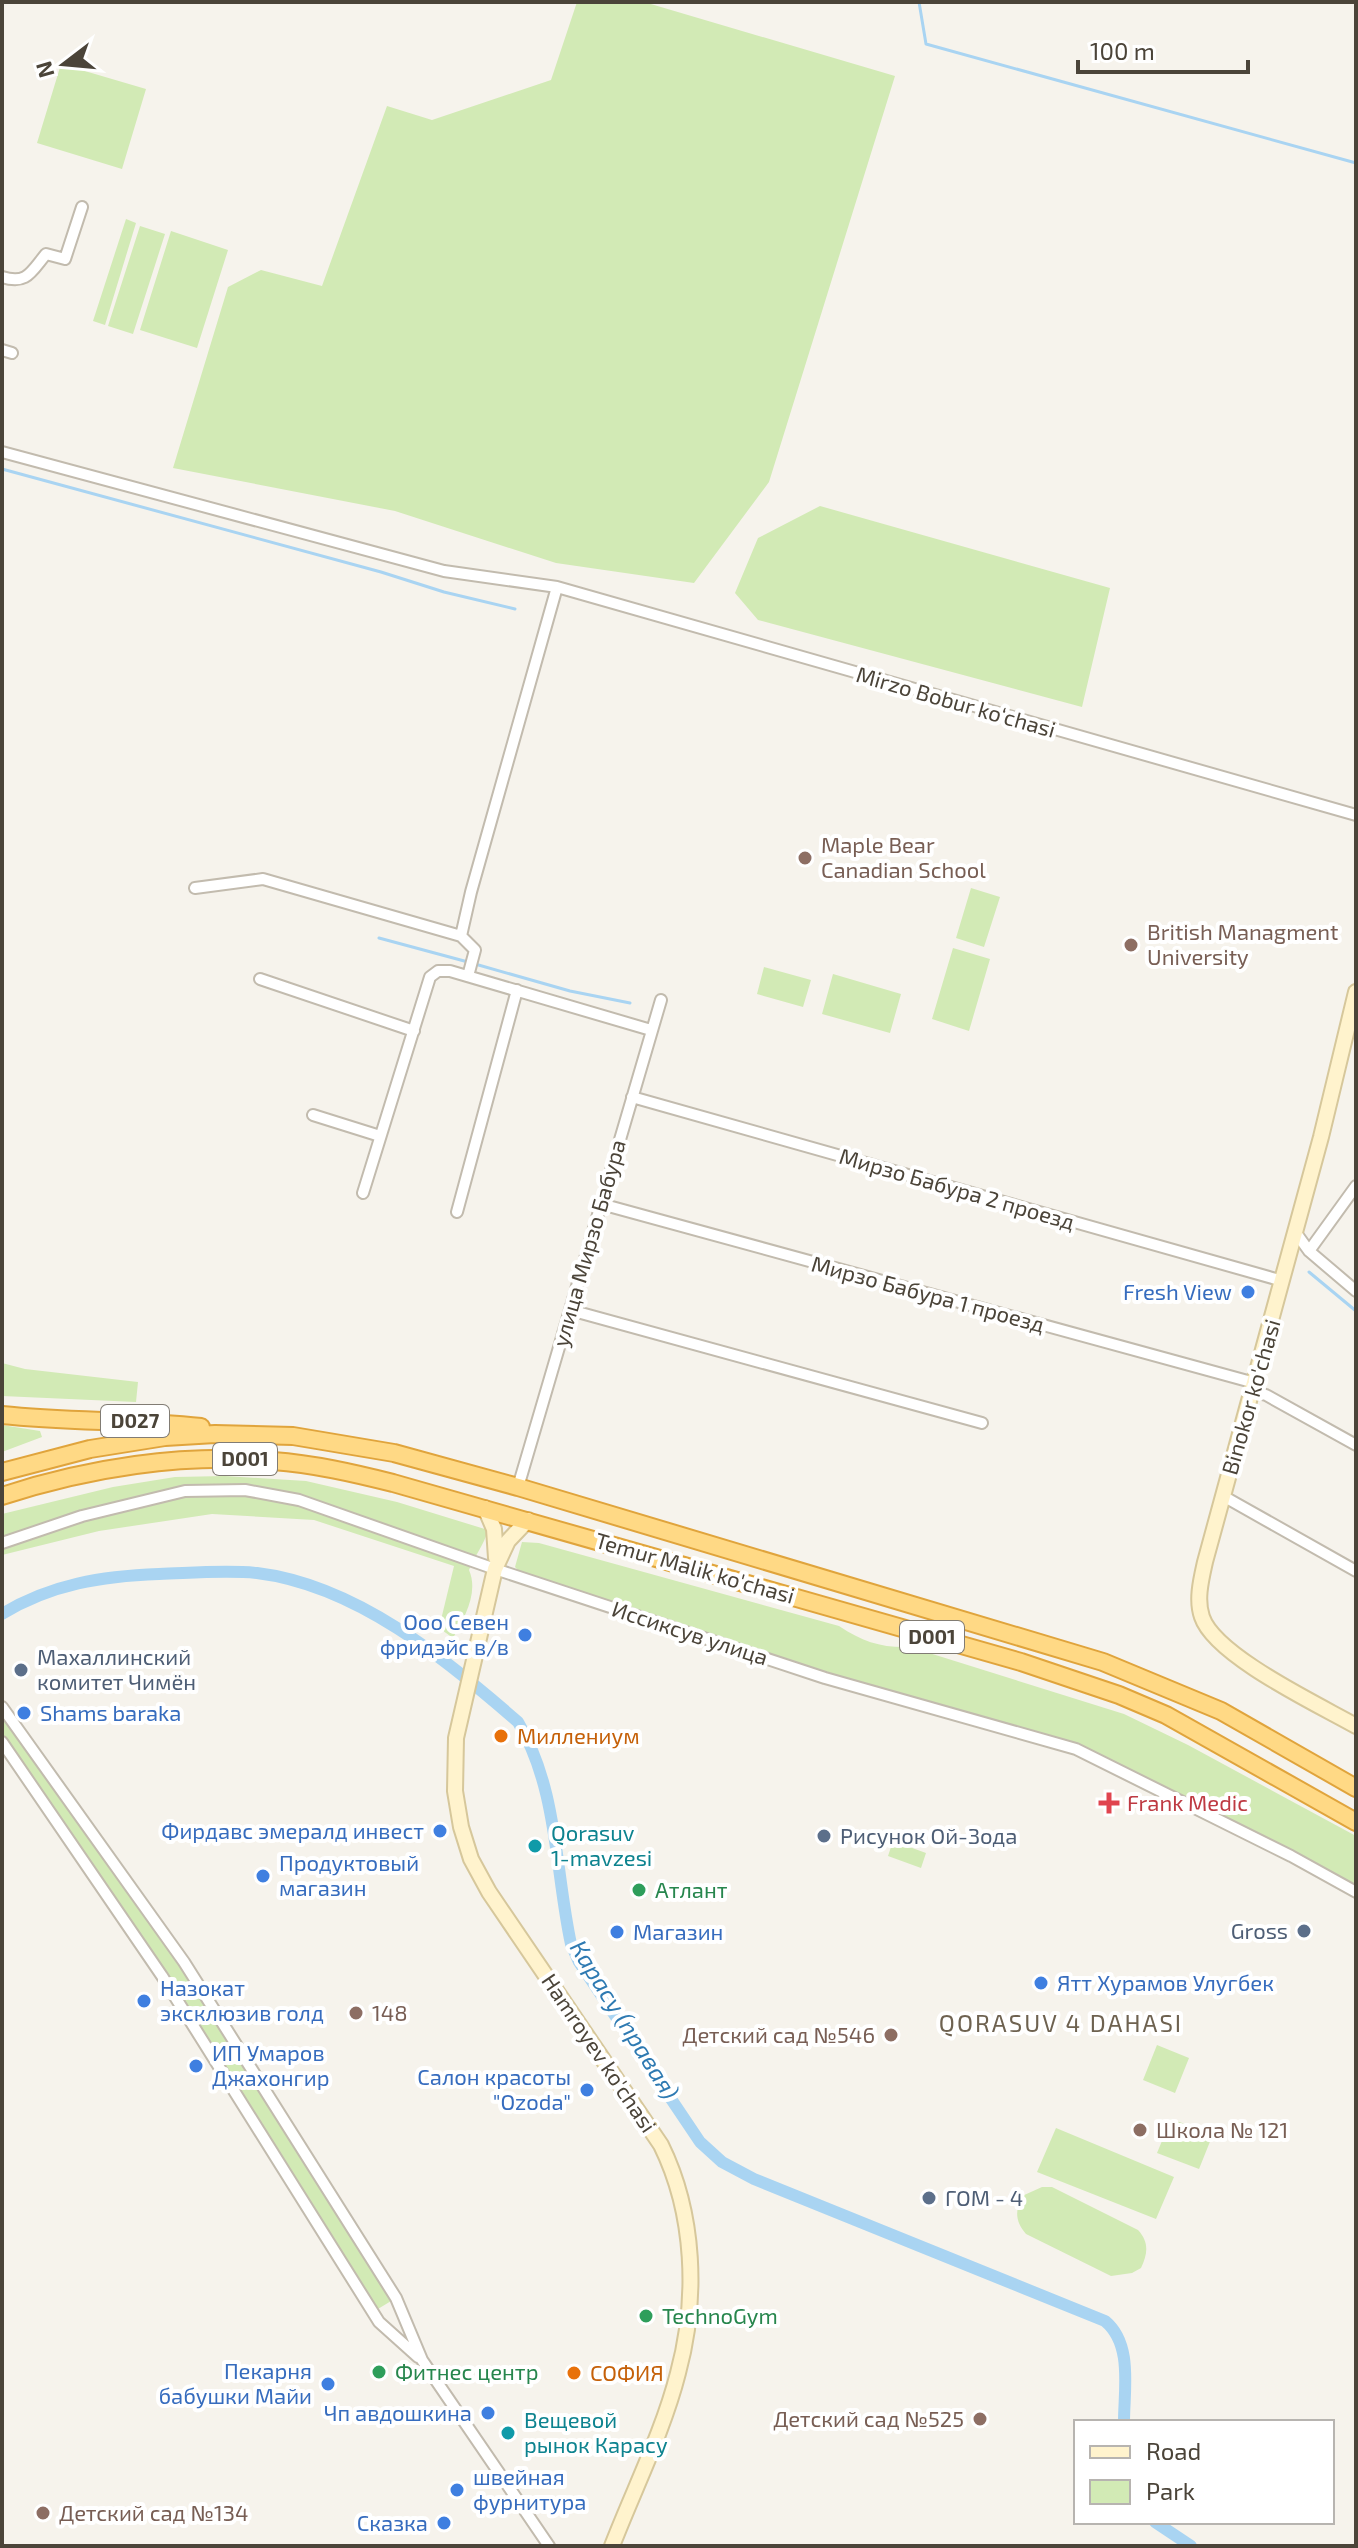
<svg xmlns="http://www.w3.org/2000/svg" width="1358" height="2548" font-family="'Exo 2',sans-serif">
  <rect width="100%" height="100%" fill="#f6f3ec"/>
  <path fill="#d2eab5" d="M577,2H644L895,76L769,482L694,583L556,563L395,511L173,468L228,287L261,270L322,286L387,106L432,120L551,80Z
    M61,64L146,89L122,169L37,143Z
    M126,219L136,223L105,325L93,321Z
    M140,226L165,234L133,334L108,326Z
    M171,231L228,250L197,348L140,330Z
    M820,506L1110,588L1082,707L758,620L735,593L758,538Z
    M971,888L1000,897L984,947L956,938Z
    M953,948L990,959L969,1031L932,1019Z
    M764,967L811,980L803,1007L757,994Z
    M833,974L901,994L890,1033L822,1014Z
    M2,1363L25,1369L138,1382L136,1402L2,1396Z
    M2,1425L40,1431L42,1437L2,1452Z
    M225,1476L306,1481L397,1502L488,1530C484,1545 475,1555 469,1570C479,1593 464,1618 453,1638L439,1628L454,1566L314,1520L212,1514L99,1531L2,1555V1514L113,1487L175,1477Z
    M522,1542L539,1543L839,1626C863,1642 882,1648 910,1647L1124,1714L1188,1745L1356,1836V1889L1104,1761L825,1678L527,1579L515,1567Z
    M2,1707L184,1962L396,2298L373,2312L206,2044L2,1742Z
    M893,1841L926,1853L921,1868L888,1856Z
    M1157,2045L1189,2058L1175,2093L1143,2080Z
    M1171,2119L1213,2134L1199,2169L1157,2153Z
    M1056,2128L1174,2177L1156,2219L1037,2172Z
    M1042,2187H1052L1138,2230C1149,2242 1148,2253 1141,2268L1132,2273L1111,2276L1026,2234C1015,2221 1015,2211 1022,2196Z"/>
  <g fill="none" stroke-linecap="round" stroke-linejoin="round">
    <path stroke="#a9d4f2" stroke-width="3" d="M919,2L926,44L1356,163
      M2,469L381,572L444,592L515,609
      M379,938L468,962
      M475,964L570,991L630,1003
      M1309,1272L1356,1311"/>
    <path stroke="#a9d4f2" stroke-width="12" d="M2,1614C51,1584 103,1576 159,1574C191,1573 225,1570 257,1573C356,1585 446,1659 518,1722C558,1789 555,1870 571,1944L579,1962L700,2142L722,2162L754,2179L1105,2321C1133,2344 1124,2389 1124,2422
      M1155,2522L1191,2546"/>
    <defs>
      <path id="minor" d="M2,277C27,285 31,272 46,254L65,259L82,207
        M2,350L12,353
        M2,452L444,571L557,587L1356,815
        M195,888L263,879L461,936
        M468,976L475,950L461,936L471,892L557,587
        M260,979L414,1031
        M632,1097L1283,1281
        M313,1115L380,1136
        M363,1193L430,977L438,971H450L651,1030
        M601,1204L1255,1383
        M457,1212L517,990
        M1296,1233L1309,1251L1356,1291
        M1309,1251L1356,1186
        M570,1310L982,1423
        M1253,1392L1266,1395L1356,1445
        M518,1487L661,1000
        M1223,1496L1356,1571
        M2,1543L82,1516L185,1491L245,1490L299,1500L495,1569L825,1678L1076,1749L1291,1856L1356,1892
        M2,1707L184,1962L396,2298L422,2360L549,2546
        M2,1742L162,1976L379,2322L418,2357"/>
      <path id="secondary" d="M1356,992L1321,1137L1205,1562C1201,1580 1196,1600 1202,1617C1215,1656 1319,1705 1356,1726
        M485,1508L494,1529L496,1558
        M528,1520L508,1541L495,1569L456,1738L455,1791L461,1827L471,1859L489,1892L661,2145C695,2214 698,2299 678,2373C663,2432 634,2489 612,2546"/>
      <path id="trunk" d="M2,1415C69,1422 135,1420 201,1427
        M2,1472L90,1449L165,1437L215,1434L293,1436L394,1453L518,1487L1103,1662L1221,1711L1356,1788
        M2,1496C87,1468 183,1453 273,1461C314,1464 353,1473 393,1483L1021,1662L1119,1695L1166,1715L1356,1822"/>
    </defs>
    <use href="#minor" stroke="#c2bbae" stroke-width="14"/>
    <use href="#secondary" stroke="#d6c79b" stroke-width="18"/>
    <use href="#trunk" stroke="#e0a43c" stroke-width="20"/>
    <use href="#minor" stroke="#fff" stroke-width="10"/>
    <use href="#secondary" stroke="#fff3cd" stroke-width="14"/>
    <use href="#trunk" stroke="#ffd985" stroke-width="16"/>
  </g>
  <g fill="#8d6e63" stroke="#fff" stroke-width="3">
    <circle cx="805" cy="858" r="8"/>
    <circle cx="1131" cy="945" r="8"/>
    <circle cx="356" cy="2013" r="8"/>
    <circle cx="891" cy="2035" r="8"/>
    <circle cx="1140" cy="2130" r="8"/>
    <circle cx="980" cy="2419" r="8"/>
    <circle cx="43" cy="2513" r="8"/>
  </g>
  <g fill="#3f7fe0" stroke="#fff" stroke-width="3">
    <circle cx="1248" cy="1292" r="8"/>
    <circle cx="525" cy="1635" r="8"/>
    <circle cx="24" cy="1713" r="8"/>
    <circle cx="440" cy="1831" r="8"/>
    <circle cx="263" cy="1876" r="8"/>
    <circle cx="617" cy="1932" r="8"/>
    <circle cx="1041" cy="1983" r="8"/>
    <circle cx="144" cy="2001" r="8"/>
    <circle cx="196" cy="2066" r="8"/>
    <circle cx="587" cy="2090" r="8"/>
    <circle cx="328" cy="2384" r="8"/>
    <circle cx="488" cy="2413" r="8"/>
    <circle cx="457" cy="2490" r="8"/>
    <circle cx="444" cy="2523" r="8"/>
  </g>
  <g fill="#5c6f8a" stroke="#fff" stroke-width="3">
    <circle cx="21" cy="1670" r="8"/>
    <circle cx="824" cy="1836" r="8"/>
    <circle cx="1304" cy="1931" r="8"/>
    <circle cx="929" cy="2198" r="8"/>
  </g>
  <g fill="#e8710a" stroke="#fff" stroke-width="3">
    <circle cx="501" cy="1736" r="8"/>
    <circle cx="574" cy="2373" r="8"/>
  </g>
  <path fill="#e0444e" stroke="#fff" stroke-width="3" d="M1105 1791h8v8h8v8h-8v8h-8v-8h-8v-8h8z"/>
  <g fill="#0f9aa8" stroke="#fff" stroke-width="3">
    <circle cx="535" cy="1846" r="8"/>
    <circle cx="508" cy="2433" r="8"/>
  </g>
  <g fill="#2e9e5b" stroke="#fff" stroke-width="3">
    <circle cx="639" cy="1890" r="8"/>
    <circle cx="646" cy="2316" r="8"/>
    <circle cx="379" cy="2372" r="8"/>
  </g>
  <g text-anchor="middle" stroke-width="8" stroke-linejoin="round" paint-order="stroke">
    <g fill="#fff" stroke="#817c74" stroke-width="2">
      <rect x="101" y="1405" width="68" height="32" rx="6"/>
      <rect x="213" y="1443" width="64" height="32" rx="6"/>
      <rect x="900" y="1621" width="64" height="32" rx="6"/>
    </g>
    <g font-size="20" font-weight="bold" fill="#4b4439">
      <text x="135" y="1428">D027</text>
      <text x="245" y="1466">D001</text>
      <text x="932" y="1644">D001</text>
    </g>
    <g font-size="22" fill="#4b4439" stroke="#fff">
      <text transform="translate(956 702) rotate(16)" y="8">Mirzo Bobur ko‘chasi</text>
      <text transform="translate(957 1189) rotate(16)" y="8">Мирзо Бабура 2 проезд</text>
      <text transform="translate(589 1243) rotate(-74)" y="8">улица Мирзо Бабура</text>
      <text transform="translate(928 1294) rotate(15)" y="8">Мирзо Бабура 1 проезд</text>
      <text transform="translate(1251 1397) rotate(-74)" y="8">Binokor ko'chasi</text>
      <text transform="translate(695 1568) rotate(16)" y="8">Temur Malik ko'chasi</text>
      <text transform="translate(690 1633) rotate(18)" y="8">Иссиксув улица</text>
      <text transform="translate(599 2053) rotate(56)" y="8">Hamroyev ko'chasi</text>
    </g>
    <g font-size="22" fill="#785e54" stroke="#fff" text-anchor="start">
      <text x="821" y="853">Maple Bear<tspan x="821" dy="25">Canadian School</tspan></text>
      <text x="1147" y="940">British Managment<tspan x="1147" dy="25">University</tspan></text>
      <text x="372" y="2021">148</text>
      <text x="875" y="2043" text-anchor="end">Детский сад №546</text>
      <text x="1156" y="2138">Школа № 121</text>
      <text x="964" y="2427" text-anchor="end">Детский сад №525</text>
      <text x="59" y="2521">Детский сад №134</text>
    </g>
    <g font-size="22" fill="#366cbe" stroke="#fff" text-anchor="end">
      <text x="1232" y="1300">Fresh View</text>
      <text x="509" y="1630">Ооо Севен<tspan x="509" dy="25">фридэйс в/в</tspan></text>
      <text x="40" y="1721" text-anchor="start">Shams baraka</text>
      <text x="424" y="1839">Фирдавс эмералд инвест</text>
      <text x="279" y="1871" text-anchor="start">Продуктовый<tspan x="279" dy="25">магазин</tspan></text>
      <text x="633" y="1940" text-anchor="start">Магазин</text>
      <text x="1057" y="1991" text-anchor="start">Ятт Хурамов Улугбек</text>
      <text x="160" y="1996" text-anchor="start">Назокат<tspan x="160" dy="25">эксклюзив голд</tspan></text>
      <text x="212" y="2061" text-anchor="start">ИП Умаров<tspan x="212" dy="25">Джахонгир</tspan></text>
      <text x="571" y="2085">Салон красоты<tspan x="571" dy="25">"Ozoda"</tspan></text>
      <text x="312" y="2379">Пекарня<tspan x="312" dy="25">бабушки Майи</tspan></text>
      <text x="472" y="2421">Чп авдошкина</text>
      <text x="473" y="2485" text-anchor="start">швейная<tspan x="473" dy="25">фурнитура</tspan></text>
      <text x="428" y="2531">Сказка</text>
    </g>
    <g font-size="22" fill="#4e5e75" stroke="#fff" text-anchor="start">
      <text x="37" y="1665">Махаллинский<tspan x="37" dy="25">комитет Чимён</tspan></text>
      <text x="840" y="1844">Рисунок Ой-Зода</text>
      <text x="1288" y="1939" text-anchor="end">Gross</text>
      <text x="945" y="2206">ГОМ - 4</text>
    </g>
    <g font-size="22" fill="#c56008" stroke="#fff" text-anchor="start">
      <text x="517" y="1744">Миллениум</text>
      <text x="590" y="2381">СОФИЯ</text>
    </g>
    <g font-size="22" fill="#be3a42" stroke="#fff" text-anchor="start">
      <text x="1127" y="1811">Frank Medic</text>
    </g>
    <g font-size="22" fill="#0d838f" stroke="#fff" text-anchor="start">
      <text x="551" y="1841">Qorasuv<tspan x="551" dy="25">1-mavzesi</tspan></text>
      <text x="524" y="2428">Вещевой<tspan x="524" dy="25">рынок Карасу</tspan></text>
    </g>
    <g font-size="22" fill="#27864d" stroke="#fff" text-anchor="start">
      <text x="655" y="1898">Атлант</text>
      <text x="662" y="2324">TechnoGym</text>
      <text x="395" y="2380">Фитнес центр</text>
    </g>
    <g font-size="24" font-style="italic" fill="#2e7ab2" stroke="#fff">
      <text transform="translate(624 2020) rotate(58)" y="8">Карасу (правая)</text>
    </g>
    <g font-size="24" letter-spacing="2" fill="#6e6250" stroke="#fff">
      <text x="1061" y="2032">QORASUV 4 DAHASI</text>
    </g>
  </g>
  <rect width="1358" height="2548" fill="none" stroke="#4b4439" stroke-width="8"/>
  <rect x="1074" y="2420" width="260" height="104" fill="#ffffff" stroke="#b7b4b0" stroke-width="2"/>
  <rect x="1090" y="2446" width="40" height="12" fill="#fff3cd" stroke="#b7b4b0" stroke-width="2"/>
  <text x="1146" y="2460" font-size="24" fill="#4b4439">Road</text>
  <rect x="1090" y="2480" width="40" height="24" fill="#d2eab5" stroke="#b7b4b0" stroke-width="2"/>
  <text x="1146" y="2500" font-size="24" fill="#4b4439">Park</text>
  <g transform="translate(64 64) rotate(254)" stroke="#ffffff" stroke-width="6" paint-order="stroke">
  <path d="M0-6L14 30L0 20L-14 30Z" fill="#4b4439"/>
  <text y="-12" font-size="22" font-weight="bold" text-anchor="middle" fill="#4b4439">N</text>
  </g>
  <path d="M1078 60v12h170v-12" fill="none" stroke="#4b4439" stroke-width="4"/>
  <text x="1090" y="60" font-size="24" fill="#4b4439" stroke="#ffffff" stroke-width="6" paint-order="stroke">100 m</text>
</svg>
